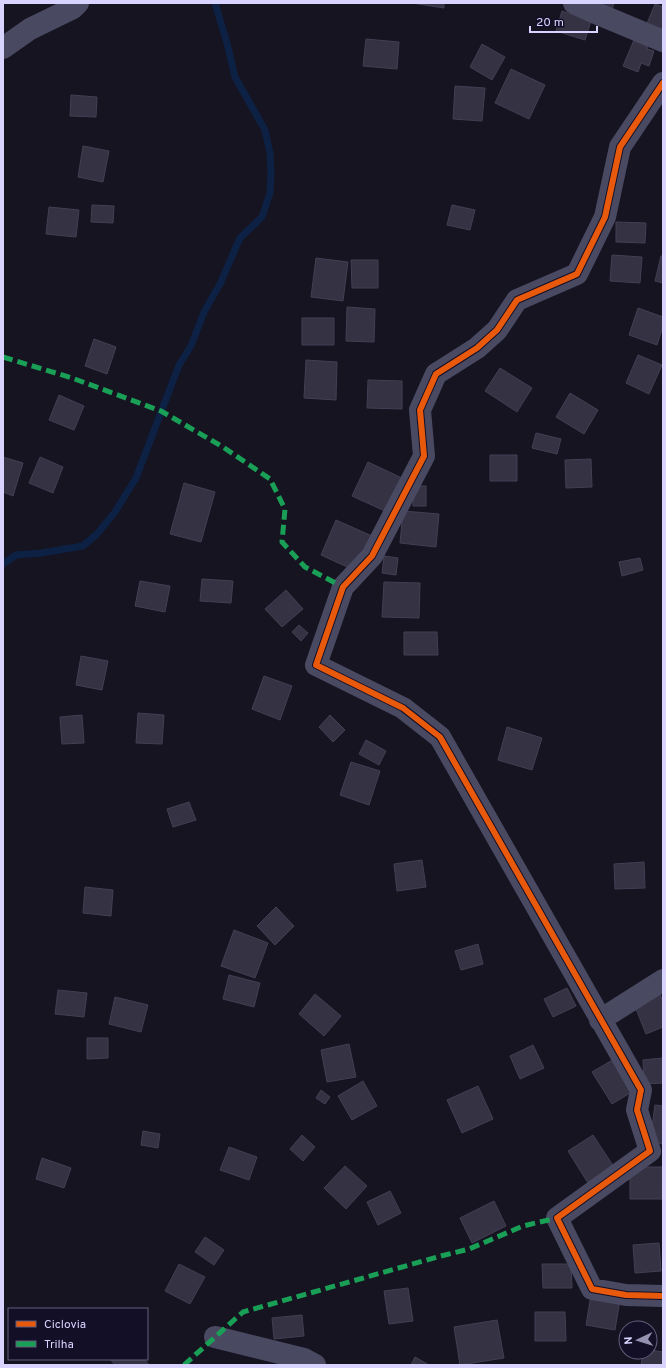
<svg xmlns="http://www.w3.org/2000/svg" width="666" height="1368" font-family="Overpass,sans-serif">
  <rect width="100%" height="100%" fill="#161421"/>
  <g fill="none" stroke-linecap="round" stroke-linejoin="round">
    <path stroke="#0d2144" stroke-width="7" d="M3,564L16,555L41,553L83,546L97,534L115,512L136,478L179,365L191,346L204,312L220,284L240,238L262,217L270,193L271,173L270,153L265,130L235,77L227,43L215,3"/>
  </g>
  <path fill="#343243" stroke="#433f54" d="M412,3H444V8Z
    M584,3H614L612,10Z
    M655,4L663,7V32L646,26Z
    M562,11L591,21L585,40L556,31Z
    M366,39L399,42L397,69L363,66Z
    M634,40L648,47L647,49L654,51L649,66L641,63L638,72L623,66Z
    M482,44L505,57L492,80L470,67Z
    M511,69L545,85L529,119L495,103Z
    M455,86L485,88L482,121L453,119Z
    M71,95L97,97L96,117L70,116Z
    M83,146L109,151L103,182L78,177Z
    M92,205L114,206L113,223L91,222Z
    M452,205L475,210L470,230L447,225Z
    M49,207L79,210L76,237L46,234Z
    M616,222L646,223L645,243L616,242Z
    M612,255L642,257L640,283L610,281Z
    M661,256H663V283L655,281Z
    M316,258L348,262L343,301L311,297Z
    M351,260H378V288H352Z
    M347,307L375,309L374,342L346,341Z
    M638,308L663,317V326L657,345L629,335Z
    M302,318H334V345H302Z
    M94,339L116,347L107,374L85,366Z
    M638,355L662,365L649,394L626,383Z
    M306,360L337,362L336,400L304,398Z
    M500,368L532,388L517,412L485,391Z
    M368,380L402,381V409L367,408Z
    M570,393L598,410L584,434L556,417Z
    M59,395L84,406L74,430L49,420Z
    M536,433L561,439L557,454L532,448Z
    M490,455H517V481H490Z
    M3,457L23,463L13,496L3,492Z
    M40,457L63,467L53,493L29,483Z
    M591,459L592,487L566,488L565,460Z
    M368,462L402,478L387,512L352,496Z
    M184,483L215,492L201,542L170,534Z
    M413,486H426V506H413Z
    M403,511L439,514L436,547L400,543Z
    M336,520L372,536L356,571L321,555Z
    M384,556L398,558L396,575L382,573Z
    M640,558L643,570L622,576L619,562Z
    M202,579L233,581L231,603L200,601Z
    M140,581L170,586L165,612L135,606Z
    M384,582L420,583L419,618L382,617Z
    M286,590L303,609L282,627L265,609Z
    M299,625L308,633L301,641L292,632Z
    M404,632H437L438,655H404Z
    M81,656L108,661L102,690L76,685Z
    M264,676L292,686L280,720L252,709Z
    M138,713L164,715L162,744L136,743Z
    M82,715L84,743L62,744L60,717Z
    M330,715L345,730L333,742L319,727Z
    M507,727L542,738L532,770L498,760Z
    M366,740L386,751L379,765L359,754Z
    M351,762L380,771L369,805L340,795Z
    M189,802L196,820L173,827L167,809Z
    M422,860L426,887L397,891L394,864Z
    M644,862L645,888L615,889L614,864Z
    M85,887L113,890L111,916L83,913Z
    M276,907L294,926L275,945L257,926Z
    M234,930L268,943L255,978L221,966Z
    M478,944L483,964L461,970L455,951Z
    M229,975L260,983L254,1007L223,999Z
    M567,988L576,1006L553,1017L544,999Z
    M58,990L87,993L84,1017L55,1014Z
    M315,994L341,1016L324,1036L299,1014Z
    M660,994L663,1002V1027L646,1034L634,1004Z
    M115,997L148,1005L141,1032L109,1024Z
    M87,1038H108V1058L87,1059Z
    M349,1044L356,1077L327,1082L321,1050Z
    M533,1045L544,1068L520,1079L510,1056Z
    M616,1058L635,1090L612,1104L592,1072Z
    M663,1058V1083L644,1084L643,1060Z
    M363,1081L377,1106L352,1120L338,1096Z
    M478,1086L493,1119L462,1133L447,1100Z
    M321,1090L330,1097L325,1104L316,1098Z
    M655,1105L663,1106V1144L650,1142Z
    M143,1131L160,1134L158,1148L141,1145Z
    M302,1135L315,1147L303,1161L290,1149Z
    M593,1135L614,1167L588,1183L568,1151Z
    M229,1147L257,1157L249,1180L220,1170Z
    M42,1158L71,1168L64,1188L36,1179Z
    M345,1166L367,1186L346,1209L324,1188Z
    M630,1167H663L662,1199H630Z
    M390,1191L401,1213L378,1225L367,1202Z
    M494,1201L506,1226L472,1243L460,1218Z
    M205,1237L224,1250L214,1265L195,1252Z
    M659,1243L661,1271L635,1273L633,1245Z
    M179,1264L205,1277L190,1304L165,1291Z
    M542,1264H571L572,1288H543Z
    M408,1288L413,1321L389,1324L384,1291Z
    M591,1295L620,1300L615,1330L586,1325Z
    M535,1312H565L566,1341H535Z
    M302,1315L304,1336L274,1339L272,1318Z
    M497,1320L504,1358L460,1365L454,1327Z
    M650,1350L663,1352V1365H641L643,1352H650Z
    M415,1357L429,1365H411Z
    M110,1359H144L149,1365H115Z"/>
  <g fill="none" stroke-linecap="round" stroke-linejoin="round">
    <path stroke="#4a4962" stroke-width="22" d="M574,3L591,11L663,41
      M3,48L30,29L73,8L78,3
      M663,83L620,147L605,217L577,274L517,300L497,330L477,348L436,374L420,410L424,456L372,556L343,587L316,665L403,708L440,737L641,1090L637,1110L650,1151L557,1218L592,1289L626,1295L663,1296
      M600,1020L663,980
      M215,1337L304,1359L315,1365"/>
    <path stroke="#1a9f57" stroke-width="5" stroke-dasharray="10 5" stroke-linecap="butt" d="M3,357L72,378L161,411L223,447L270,479L285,509L282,542L305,567L343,587
      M184,1365L243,1312L441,1256L469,1249L523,1226L557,1218"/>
    <defs>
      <path id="cycleway" d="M663,83L620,147L605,217L577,274L517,300L497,330L477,348L436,374L420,410L424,456L372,556L343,587L316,665L403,708L440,737L641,1090L637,1110L650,1151L557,1218L592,1289L626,1295L663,1296"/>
    </defs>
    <use href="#cycleway" stroke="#130f26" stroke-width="8"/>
    <use href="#cycleway" stroke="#e8590c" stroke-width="6"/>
  </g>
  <rect width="666" height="1368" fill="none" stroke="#d9d4ff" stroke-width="8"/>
  <rect x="8" y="1308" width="140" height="52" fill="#130f26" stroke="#625e7d"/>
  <rect x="16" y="1321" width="20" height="6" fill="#e8590c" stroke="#625e7d"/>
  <text x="44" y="1328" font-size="12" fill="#d9d4ff">Ciclovia</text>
  <rect x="16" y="1341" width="20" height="6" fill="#1a9f57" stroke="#625e7d"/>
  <text x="44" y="1348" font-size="12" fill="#d9d4ff">Trilha</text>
  <g transform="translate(638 1340) rotate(266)"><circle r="19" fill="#130f26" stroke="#625e7d"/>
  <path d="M0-3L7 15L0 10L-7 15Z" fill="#9591b1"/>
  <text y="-6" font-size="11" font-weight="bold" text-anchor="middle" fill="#d9d4ff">N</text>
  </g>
  <path d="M530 26v6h67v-6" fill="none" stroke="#d9d4ff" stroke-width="2"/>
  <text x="536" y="26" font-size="12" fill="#d9d4ff" stroke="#130f26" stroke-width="3" paint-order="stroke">20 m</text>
</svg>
